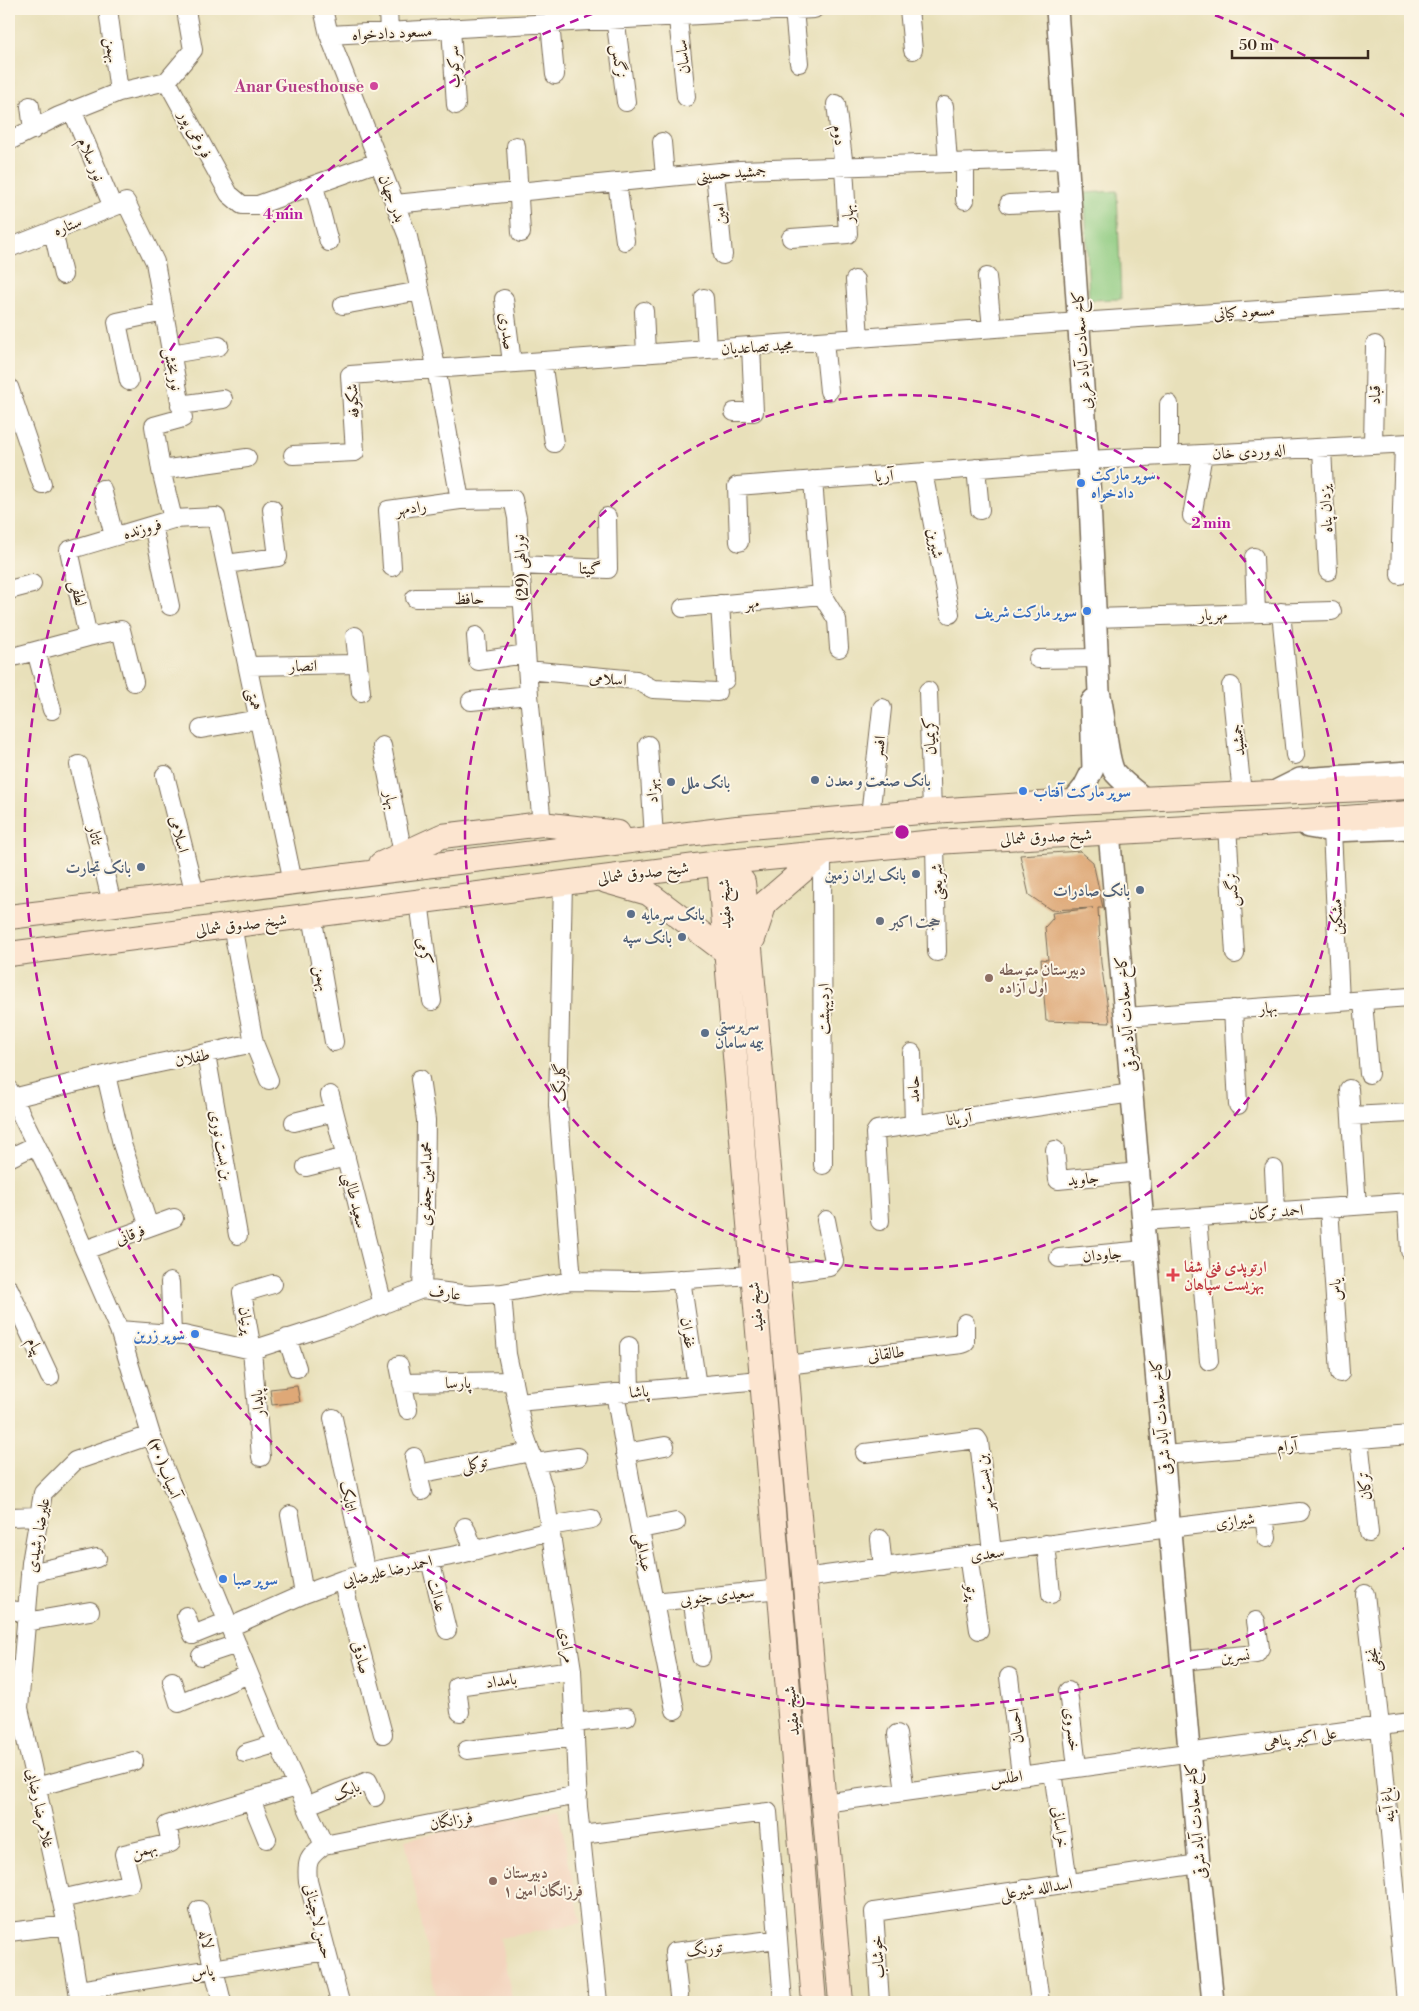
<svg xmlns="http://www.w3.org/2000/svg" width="1419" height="2011" font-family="'Libre Bodoni',Amiri,serif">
  <rect width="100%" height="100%" fill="#fcf5e5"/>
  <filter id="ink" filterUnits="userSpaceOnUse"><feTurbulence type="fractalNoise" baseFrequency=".02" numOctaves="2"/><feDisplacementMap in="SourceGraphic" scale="10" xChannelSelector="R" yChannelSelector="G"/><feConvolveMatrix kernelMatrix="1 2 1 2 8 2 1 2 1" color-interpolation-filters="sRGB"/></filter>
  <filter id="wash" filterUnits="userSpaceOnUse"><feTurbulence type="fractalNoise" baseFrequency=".0096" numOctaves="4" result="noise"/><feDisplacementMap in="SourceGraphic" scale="20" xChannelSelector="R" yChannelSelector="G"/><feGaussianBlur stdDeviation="1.12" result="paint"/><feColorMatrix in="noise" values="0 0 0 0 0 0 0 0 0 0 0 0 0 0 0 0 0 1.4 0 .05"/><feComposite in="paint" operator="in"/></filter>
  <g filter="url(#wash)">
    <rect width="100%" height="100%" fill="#e8e0ba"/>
    <path fill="#f3d4be" d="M558,1809L581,1923L500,1938L512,1999L495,2002H437L405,1839Z"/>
    <path fill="#8ecb81" stroke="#647a50" d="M1117,191L1121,299L1089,300L1085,193Z"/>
    <g id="blocks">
      <path fill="#dea877" d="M1080,851L1093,862L1103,908H1098L1101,963L1110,1023L1046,1021L1041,959L1048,960L1045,927L1053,918L1052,913L1093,908L1051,910L1029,895L1020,855Z
        M297,1386L300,1402L272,1405L270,1389Z"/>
    </g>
  </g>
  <g filter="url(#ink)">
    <use href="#blocks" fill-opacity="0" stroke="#786a55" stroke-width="1"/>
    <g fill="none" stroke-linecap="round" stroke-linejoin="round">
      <defs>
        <path id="minor" d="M108,9L119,92
          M323,9L329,35L408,237L432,346L460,500L513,499L517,518L529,695L542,824
          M388,9L389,32
          M614,9L626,102
          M677,9L686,97
          M909,9L913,50
          M794,10L799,63
          M550,23L555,75
          M451,28L456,105
          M329,35L814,9
          M167,81L193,50L187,16
          M30,106L33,130
          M944,106L948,163
          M72,110L113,207
          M9,141L59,116L119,92L167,81L229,194L242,205H258L378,162
          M662,142L665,177
          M516,146L521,233
          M715,173L723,255
          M617,182L625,241
          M314,186L329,242
          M965,200V163
          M395,204L740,170L1068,159
          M1009,204L1070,201
          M53,231L63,275
          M791,238L848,234L844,167L836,104
          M9,248L126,202L155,262L183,418L154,426L161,470L173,519
          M987,277L992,328
          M855,280L859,338
          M704,298L707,349
          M504,299L512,363
          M343,305L420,291
          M644,311L646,354
          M824,341L829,391
          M171,354L219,346
          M542,361L554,443
          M129,381L117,322L164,312
          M9,387L42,484
          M180,405L223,399
          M734,412H754L751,346
          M1373,445L1375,345
          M1322,448L1328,571
          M293,455L355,452L350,375L1079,322L1410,300
          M1169,456V404
          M976,468L980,510
          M161,470L247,458
          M923,472L950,614
          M813,480L822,595L837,620L839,648
          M102,489L114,536
          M1192,516L1203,454
          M153,525L170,606
          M739,542L737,486L1088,460L1410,443
          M1254,557L1256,613
          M226,564L278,557L272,509
          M520,565L608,569L607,517
          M392,567L388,510L460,500
          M1400,575L1404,444
          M9,590L32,584
          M415,598L522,597
          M720,604L725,680
          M683,608L822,595
          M1281,612L1295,755
          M1095,618L1332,611
          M355,636L361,692
          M476,636L478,661L526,654
          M88,637L69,550L173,519L216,517L293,882
          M36,651L52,710
          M9,658L88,637L121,630L134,682
          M1038,659L1097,658
          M248,666L357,664
          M527,670L636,680L653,689L717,692
          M1231,686L1242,794
          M928,691L932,811
          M471,701L529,695
          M201,729L259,719
          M648,745L654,837
          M382,746L403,854
          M79,765L112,904
          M165,775L195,894
          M870,816L882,708
          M1227,826L1235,954
          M1332,831L1340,1002
          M935,842L937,952
          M822,854L823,1165
          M563,882L558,1105L572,1281
          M419,901L432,1001
          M312,915L334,1042
          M1363,1001L1369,1074
          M1233,1009L1238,1105
          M1125,1017L1410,997
          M254,1043L269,1080
          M912,1053L914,1124
          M206,1054L238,1235
          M106,1075L122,1144L149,1227
          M420,1079L426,1120L425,1207L422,1289
          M1349,1089L1357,1206
          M9,1090L57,1187L119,1330L151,1435L272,1730L324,1845
          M330,1095L383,1305
          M13,1098L117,1072L254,1043L232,925
          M1351,1116L1410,1113
          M294,1122L334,1112
          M1055,1150L1058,1180L1139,1172
          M9,1158L36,1145
          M306,1167L346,1157
          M1274,1169L1276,1211
          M1407,1202L1410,1251
          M1329,1208L1340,1373
          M1197,1217L1209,1361
          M880,1221L875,1133L877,1130L1132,1093
          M1143,1221L1410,1202
          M85,1250L174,1218
          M1059,1258L1145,1250
          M778,1274L829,1267L834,1261L826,1220
          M681,1279L697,1386
          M170,1282L172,1334
          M9,1289L50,1377
          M502,1293L507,1354L523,1430L544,1490L572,1670L578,1807L598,2002
          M119,1330L184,1335L252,1350L330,1325L422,1289L469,1295L502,1293L572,1281L636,1282L753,1275
          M287,1338L297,1368
          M629,1346L630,1392
          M399,1365L408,1410
          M786,1365L962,1344L965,1343V1323
          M402,1383L513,1381
          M615,1393L632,1489L675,1710
          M517,1402L761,1380
          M333,1418L366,1573
          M1359,1439L1369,1533
          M625,1453L665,1446
          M865,1453L977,1439L979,1442L992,1552
          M1163,1455L1410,1435
          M261,1457L252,1350L242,1293L273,1284
          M414,1457L422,1491
          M535,1463L578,1457
          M418,1474L531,1452
          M290,1515L304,1594
          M1264,1516L1267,1538
          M9,1517L39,1516
          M549,1526L592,1519
          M465,1527L474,1550
          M640,1529L676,1522
          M880,1539L883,1568
          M1046,1544L1051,1594
          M968,1555L979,1630
          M430,1560L447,1630
          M30,1573L97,1558
          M804,1578L1169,1528L1300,1512
          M342,1580L383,1734
          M1365,1594L1380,1726L1406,2002
          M692,1598L701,1657
          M654,1602L780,1589
          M9,1610L26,1612
          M186,1616L193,1635L228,1621
          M26,1622L90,1611
          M230,1627L304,1594L342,1580L381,1569L457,1555L550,1531
          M201,1656L237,1644
          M1181,1661L1256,1654L1260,1648L1256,1621
          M1009,1677L1021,1775
          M172,1681L179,1703L249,1674
          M1068,1691L1077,1767
          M460,1712L457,1686L572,1670
          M574,1723L627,1717
          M897,1734L905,1791
          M467,1750L575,1737
          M245,1753L278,1743
          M1053,1771L1068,1883
          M36,1787L134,1761
          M251,1800L267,1839
          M824,1803L1410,1722
          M306,1806L368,1781L375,1797
          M581,1835L768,1812L783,2002
          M1025,1889L1040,2002
          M61,1899L131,1883L124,1854L171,1843L167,1825L297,1786
          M199,1910L222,2002
          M9,1932L67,1925
          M79,1990L326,1951
          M679,1996L674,1952L778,1939
          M80,2002L67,1925L19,1708L31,1563L43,1493L75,1461L151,1435
          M340,2002L308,1881C306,1861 308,1857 324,1845L578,1795
          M880,2002L874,1912L1199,1864"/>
        <path id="tertiary" d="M1057,9L1088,460L1099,692C1105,712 1106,760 1115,773C1123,782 1135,791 1145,799
          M1274,792L1300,779L1410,772
          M1072,802L1084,787L1093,769L1091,703L1093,700
          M1308,827L1332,831L1410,828
          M1109,832L1199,1864L1213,2002"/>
        <path id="secondary" d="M727,862L743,882L750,948L841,2002
          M727,862L720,876C750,1252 786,1627 814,2002
          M381,864L442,836L542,824L618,833
          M606,881L648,893L726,952
          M9,917L737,828L932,811L1072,802L1410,787
          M753,939L765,903L822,854
          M9,954L727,862L935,842L1280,823L1410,813"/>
      </defs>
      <use href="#minor" stroke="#786a55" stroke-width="20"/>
      <use href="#tertiary" stroke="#786a55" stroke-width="24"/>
      <use href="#secondary" stroke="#786a55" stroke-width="26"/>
      <use href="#minor" stroke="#fff" stroke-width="18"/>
      <use href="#tertiary" stroke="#fff" stroke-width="21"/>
      <use href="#secondary" stroke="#fce5d0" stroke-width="24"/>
    </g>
  </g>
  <g fill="none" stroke="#b5179e" stroke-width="2.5" stroke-dasharray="9 6">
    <circle cx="902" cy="832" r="437"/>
    <path d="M1410 1544A875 875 0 1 1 603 10M1201 10A875 875 0 0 1 1410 120"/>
  </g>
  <circle fill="#d1479c" stroke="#fcf5e5" stroke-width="2" cx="374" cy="86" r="5"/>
  <g fill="#3f7fe0" stroke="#fcf5e5" stroke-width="2">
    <circle cx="1081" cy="483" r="5"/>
    <circle cx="1087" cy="611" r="5"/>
    <circle cx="1023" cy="791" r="5"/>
    <circle cx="195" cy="1334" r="5"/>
    <circle cx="223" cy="1579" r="5"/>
  </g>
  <g fill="#5c6f8a" stroke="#fcf5e5" stroke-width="2">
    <circle cx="815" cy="780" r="5"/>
    <circle cx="671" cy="782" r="5"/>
    <circle cx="141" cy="867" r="5"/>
    <circle cx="916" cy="874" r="5"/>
    <circle cx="1140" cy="890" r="5"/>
    <circle cx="631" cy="914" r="5"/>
    <circle cx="682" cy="937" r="5"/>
    <circle cx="705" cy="1033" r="5"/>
  </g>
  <circle fill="#6b7280" stroke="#fcf5e5" stroke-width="2" cx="880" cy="921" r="5"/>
  <g fill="#8d6e63" stroke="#fcf5e5" stroke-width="2">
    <circle cx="989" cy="978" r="5"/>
    <circle cx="493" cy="1881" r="5"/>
  </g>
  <path fill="#e0444e" stroke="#fcf5e5" stroke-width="2" d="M1170.5 1267.5h5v5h5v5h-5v5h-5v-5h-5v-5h5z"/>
  <g text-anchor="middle" stroke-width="4" stroke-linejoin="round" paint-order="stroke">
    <g font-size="16" fill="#3b2a1e" stroke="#fcf5e5">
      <text transform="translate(392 32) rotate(-3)" y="6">مسعود دادخواه</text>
      <text transform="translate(113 50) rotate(83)" y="6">بهمن</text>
      <text transform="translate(682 57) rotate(-96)" y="6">ساسان</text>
      <text transform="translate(620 61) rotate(82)" y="6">نرگس</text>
      <text transform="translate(453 67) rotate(-93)" y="6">سرکوب</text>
      <text transform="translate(196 134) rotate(61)" y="6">فروغی پور</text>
      <text transform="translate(840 135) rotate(83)" y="6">دوم</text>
      <text transform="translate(92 159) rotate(67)" y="6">نور سلام</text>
      <text transform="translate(731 172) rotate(-4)" y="6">جمشید حسینی</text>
      <text transform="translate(393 198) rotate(69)" y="6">بدر جهان</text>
      <text transform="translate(719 214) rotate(-96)" y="6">امین</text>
      <text transform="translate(847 214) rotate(-94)" y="6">بهار</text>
      <text transform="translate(67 225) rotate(-21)" y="6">ستاره</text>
      <text transform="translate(1244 311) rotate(-4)" y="6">مسعود کیانی</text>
      <text transform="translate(508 331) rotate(83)" y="6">صدری</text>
      <text transform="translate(757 346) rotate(-4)" y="6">مجید تصاعدیان</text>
      <text transform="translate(1081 350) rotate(-94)" y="6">کاخ سعادت آباد غربی</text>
      <text transform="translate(174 369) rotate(80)" y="6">نوربخش</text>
      <text transform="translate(1374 395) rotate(-89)" y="6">قباد</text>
      <text transform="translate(352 401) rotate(-93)" y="6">شکوفه</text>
      <text transform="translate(1249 451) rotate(-3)" y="6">اله وردی خان</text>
      <text transform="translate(884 475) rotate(-4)" y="6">آریا</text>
      <text transform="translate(411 507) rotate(-8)" y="6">رادمهر</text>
      <text transform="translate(1325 509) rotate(-93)" y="6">یزدان پناه</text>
      <text transform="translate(142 528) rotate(-16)" y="6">فروزنده</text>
      <text transform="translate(936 543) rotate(79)" y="6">شیرین</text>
      <text transform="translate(520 568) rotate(-94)" y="6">نورالهی (29)</text>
      <text transform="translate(590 568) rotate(2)" y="6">گیتا</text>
      <text transform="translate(79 593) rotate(77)" y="6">لطفی</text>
      <text transform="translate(469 598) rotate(-1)" y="6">حافظ</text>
      <text transform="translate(752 602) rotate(-5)" y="6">مهر</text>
      <text transform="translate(1213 614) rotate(-2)" y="6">مهریار</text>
      <text transform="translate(303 665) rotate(-1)" y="6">انصار</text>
      <text transform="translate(608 678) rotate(5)" y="6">اسلامی</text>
      <text transform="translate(255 699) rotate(79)" y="6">همتی</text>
      <text transform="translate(929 736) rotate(-92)" y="6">کریمیان</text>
      <text transform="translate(1237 740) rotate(-96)" y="6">جمشید</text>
      <text transform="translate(878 747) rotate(-83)" y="6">افسر</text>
      <text transform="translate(651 791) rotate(-94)" y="6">بهزاد</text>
      <text transform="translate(392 800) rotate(79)" y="6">بهار</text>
      <text transform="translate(180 834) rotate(76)" y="6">اسلامی</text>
      <text transform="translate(96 835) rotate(77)" y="6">تاتار</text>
      <text transform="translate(1046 836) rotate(-3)" y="6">شیخ صدوق شمالی</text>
      <text transform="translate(643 872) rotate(-7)" y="6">شیخ صدوق شمالی</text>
      <text transform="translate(936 882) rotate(-91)" y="6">شریعتی</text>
      <text transform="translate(1231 890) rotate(-94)" y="6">نرگس</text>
      <text transform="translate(724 904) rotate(-92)" y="6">شیخ مفید</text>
      <text transform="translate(1336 917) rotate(-93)" y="6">مشکین</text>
      <text transform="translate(241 924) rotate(-7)" y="6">شیخ صدوق شمالی</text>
      <text transform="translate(425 951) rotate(82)" y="6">کرمی</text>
      <text transform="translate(323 978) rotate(80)" y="6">بهمن</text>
      <text transform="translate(1268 1007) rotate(-4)" y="6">بهار</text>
      <text transform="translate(823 1009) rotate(-90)" y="6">اردیبهشت</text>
      <text transform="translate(1125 1014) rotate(-95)" y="6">کاخ سعادت آباد شرقی</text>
      <text transform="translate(192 1057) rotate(-12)" y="6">طفلان</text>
      <text transform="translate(559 1082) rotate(-89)" y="6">گلرنگ</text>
      <text transform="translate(913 1089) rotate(-91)" y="6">حامد</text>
      <text transform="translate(959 1118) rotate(-8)" y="6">آریانا</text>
      <text transform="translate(222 1145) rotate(80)" y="6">بن بست نوری</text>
      <text transform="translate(1083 1178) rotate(-6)" y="6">جاوید</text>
      <text transform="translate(425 1184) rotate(-89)" y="6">محمدامین جعفری</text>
      <text transform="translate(356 1200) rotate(76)" y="6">سعید طالبی</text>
      <text transform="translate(1276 1211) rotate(-4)" y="6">احمد ترکان</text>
      <text transform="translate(130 1234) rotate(-20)" y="6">فرقانی</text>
      <text transform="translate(1102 1254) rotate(-5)" y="6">جاودان</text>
      <text transform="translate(1335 1290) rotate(-94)" y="6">یاس</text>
      <text transform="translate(445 1292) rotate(7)" y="6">عارف</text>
      <text transform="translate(755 1307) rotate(-95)" y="6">شیخ مفید</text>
      <text transform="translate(247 1320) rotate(81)" y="6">پرنیان</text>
      <text transform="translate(689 1333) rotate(82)" y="6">غفران</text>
      <text transform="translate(36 1346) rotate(65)" y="6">پیام</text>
      <text transform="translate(886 1353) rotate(-7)" y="6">طالقانی</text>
      <text transform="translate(458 1382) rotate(-1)" y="6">پارسا</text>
      <text transform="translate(639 1391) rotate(-5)" y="6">پاشا</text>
      <text transform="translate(257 1403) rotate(-95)" y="6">پایدار</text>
      <text transform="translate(1160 1417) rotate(-95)" y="6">کاخ سعادت آباد شرقی</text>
      <text transform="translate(1287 1445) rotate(-5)" y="6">آرام</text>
      <text transform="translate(474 1463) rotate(-11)" y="6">توکلی</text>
      <text transform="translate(165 1468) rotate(68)" y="6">آسیاب(۳۰)</text>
      <text transform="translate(984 1483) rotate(-97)" y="6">بن بست مهر</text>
      <text transform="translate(1364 1486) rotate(-96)" y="6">ترکان</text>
      <text transform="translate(349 1496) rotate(78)" y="6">اتابک</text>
      <text transform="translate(1235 1520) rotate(-7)" y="6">شیرازی</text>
      <text transform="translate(37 1535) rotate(-80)" y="6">علیرضا رشیدی</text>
      <text transform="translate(644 1552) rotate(79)" y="6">عبدالهی</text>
      <text transform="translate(987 1553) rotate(-8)" y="6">سعدی</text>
      <text transform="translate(387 1570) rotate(-13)" y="6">احمدرضا علیرضایی</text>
      <text transform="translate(973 1592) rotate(82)" y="6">پرتو</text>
      <text transform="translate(438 1595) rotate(76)" y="6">عدالت</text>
      <text transform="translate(717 1595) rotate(-6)" y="6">سعیدی جنوبی</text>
      <text transform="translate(568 1645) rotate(81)" y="6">مرادی</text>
      <text transform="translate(1235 1655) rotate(-7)" y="6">نسرین</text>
      <text transform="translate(362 1657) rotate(75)" y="6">صادقی</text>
      <text transform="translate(1372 1660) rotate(-96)" y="6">نجفی</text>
      <text transform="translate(501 1680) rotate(-8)" y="6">بامداد</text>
      <text transform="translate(791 1711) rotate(-95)" y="6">شیخ مفید</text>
      <text transform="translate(1015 1726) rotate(-97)" y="6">احسان</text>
      <text transform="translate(1073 1729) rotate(83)" y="6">خسروی</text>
      <text transform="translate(1300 1737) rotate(-8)" y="6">علی اکبر پناهی</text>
      <text transform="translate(1006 1777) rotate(-8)" y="6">اطلس</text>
      <text transform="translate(346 1790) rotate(-23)" y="6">بابک</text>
      <text transform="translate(1387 1805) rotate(-95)" y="6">باغ آینه</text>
      <text transform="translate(41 1808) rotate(78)" y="6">غلامرضا رضایی</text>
      <text transform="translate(451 1820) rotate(-11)" y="6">فرزانگان</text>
      <text transform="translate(1195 1821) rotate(-95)" y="6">کاخ سعادت آباد شرقی</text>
      <text transform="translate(1061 1827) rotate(82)" y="6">خراسانی</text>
      <text transform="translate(144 1849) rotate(-14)" y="6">بهمن</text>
      <text transform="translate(1036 1888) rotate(-9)" y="6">اسدالله شیرعلی</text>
      <text transform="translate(319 1921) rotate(76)" y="6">حسن لاچینانی</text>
      <text transform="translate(207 1939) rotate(75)" y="6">لاله</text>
      <text transform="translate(704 1948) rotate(-7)" y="6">تورنگ</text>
      <text transform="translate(877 1957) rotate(-94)" y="6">خوشاب</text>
      <text transform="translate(202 1971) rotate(-9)" y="6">پاس</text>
    </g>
    <g font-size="16" font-weight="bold" fill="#b23c85" stroke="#fcf5e5" text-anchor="end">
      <text x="364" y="92">Anar Guesthouse</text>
    </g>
    <g font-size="16" font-weight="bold" fill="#366cbe" stroke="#fcf5e5" text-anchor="start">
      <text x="1091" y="480">سوپر مارکت<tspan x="1091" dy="18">دادخواه</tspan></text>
      <text x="1077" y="617" text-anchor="end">سوپر مارکت شریف</text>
      <text x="1033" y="797">سوپر مارکت آفتاب</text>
      <text x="185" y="1340" text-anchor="end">سوپر زرین</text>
      <text x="233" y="1585">سوپر صبا</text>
    </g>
    <g font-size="16" font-weight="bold" fill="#4e5e75" stroke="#fcf5e5" text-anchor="start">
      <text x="825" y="786">بانک صنعت و معدن</text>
      <text x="681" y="788">بانک ملل</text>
      <text x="131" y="873" text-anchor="end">بانک تجارت</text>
      <text x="906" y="880" text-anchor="end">بانک ایران زمین</text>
      <text x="1130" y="896" text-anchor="end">بانک صادرات</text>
      <text x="641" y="920">بانک سرمایه</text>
      <text x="672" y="943" text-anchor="end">بانک سپه</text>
      <text x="715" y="1030">سرپرستی<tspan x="715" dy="18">بیمه سامان</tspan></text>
    </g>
    <g font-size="16" font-weight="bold" fill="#5b616d" stroke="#fcf5e5" text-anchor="start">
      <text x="890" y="927">حجت اکبر</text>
    </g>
    <g font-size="16" font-weight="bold" fill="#785e54" stroke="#fcf5e5" text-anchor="start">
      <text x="999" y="975">دبیرستان متوسطه<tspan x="999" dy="18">اول آزاده</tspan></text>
      <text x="503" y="1878">دبیرستان<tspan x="503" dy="18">فرزانگان امین ۱</tspan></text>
    </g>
    <g font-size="16" font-weight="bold" fill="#be3a42" stroke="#fcf5e5" text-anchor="start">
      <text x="1184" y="1272">ارتوپدی فنی شفا<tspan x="1184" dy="18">بهزیست سپاهان</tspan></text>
    </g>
  </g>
  <circle cx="902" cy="832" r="8" fill="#b5179e" stroke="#fcf5e5" stroke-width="2.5"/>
  <g font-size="15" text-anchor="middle" font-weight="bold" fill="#b5179e" stroke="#fcf5e5" stroke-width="4" stroke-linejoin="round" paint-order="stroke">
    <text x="283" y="219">4 min</text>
    <text x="1211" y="528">2 min</text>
  </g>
  <rect width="1419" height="2011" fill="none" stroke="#fcf5e5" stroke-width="30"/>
  <path d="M1232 50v8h136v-8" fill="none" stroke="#3b2a1e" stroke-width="2.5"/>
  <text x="1239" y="50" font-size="15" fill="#3b2a1e" stroke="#fcf5e5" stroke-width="4" paint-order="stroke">50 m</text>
</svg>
